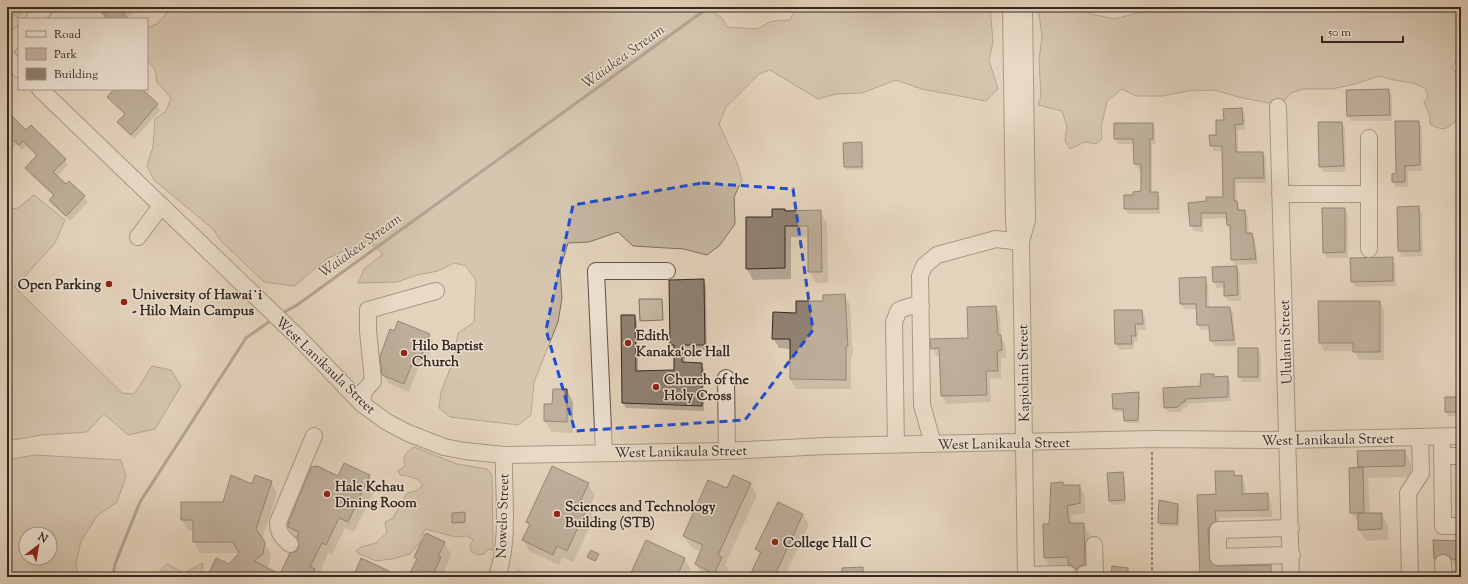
<svg xmlns="http://www.w3.org/2000/svg" width="1468" height="584" font-family="'Sorts Mill Goudy',serif">
  <rect width="100%" height="100%" fill="#e4d3bc"/>
  <filter id="stains"><feTurbulence type="fractalNoise" baseFrequency=".005" numOctaves="4"/><feColorMatrix values="0 0 0 0 .2 0 0 0 0 .09 0 0 0 0 .02 0 0 0 .5 -.17"/></filter>
  <radialGradient id="worn" r=".72"><stop offset=".6" stop-color="#630" stop-opacity="0"/><stop offset="1" stop-color="#630" stop-opacity=".3"/></radialGradient>
  <path fill="#c6b6a2" stroke="#7d6f62" fill-rule="evenodd" d="M172,7H707L723,19L727,27L757,29L772,21L790,20L797,7H990L993,42L989,60L998,89L986,101L922,89L896,80L862,93L836,94L818,99L770,70L759,74L726,107L719,124L737,163L742,180L734,197L735,224L719,246L707,255L684,249L633,246L618,232L589,242L568,243L560,269L562,298L558,322L534,382L531,415L518,425L450,417L439,408L441,392L453,361L458,333L474,322L476,280L466,266L454,263L438,271L417,275L397,282L358,283L365,268L383,254L368,241L328,258L294,286L264,282L221,241L213,229L154,180L147,166L153,147L155,119L166,111L171,98L157,82L155,69L147,61V28L157,24Z
    M1038,7H1082L1091,14L1115,19L1159,7H1461V54L1452,67L1461,81V116C1449,126 1447,134 1430,124V116L1424,102L1428,97L1425,88L1413,83L1394,80L1379,76L1355,84L1332,89H1303L1291,93L1285,100L1269,103L1238,97L1215,90L1188,91L1162,96H1136L1122,89L1107,101L1101,128L1102,139L1096,144L1085,142L1070,149L1065,141L1067,127L1062,111L1038,105L1041,97L1039,60L1042,36Z
    M34,195L65,220L55,243L15,287L122,393L134,394L152,366L171,370L181,386L155,429L128,435L104,414L87,432L42,435L7,441V210L18,208Z
    M639,299H662L663,320L640,321Z
    M414,447L457,464L487,469L492,475L493,550L488,549L484,554L478,555L471,551L470,546L473,540L467,536L456,537L425,529L419,544L410,554L392,559L376,561L358,553L356,551L361,547L376,543L387,532L385,522L393,518L407,493L416,491L423,485C418,477 408,476 400,475L398,471L405,466C402,456 406,452 414,447Z
    M35,455L121,460L126,477L117,502L97,516L81,541L76,563L78,577H7V460ZM26,534H50V558H26Z
    M203,563L201,577H154L167,564L184,573Z"/>
  <path fill="#0003" d="M7,7H22L20,9L23,13L17,19L7,10Z
    M95,7H139L127,19H107Z
    M1090,7H1102L1096,13Z
    M1134,7H1145L1139,12Z
    M116,89H142L161,110L134,139L121,127L118,122L125,115L108,97Z
    M1388,90L1392,96V121H1351L1348,116Z
    M7,105L13,113L10,115L26,131L65,160L68,165L57,176L66,186L69,183L88,202L70,221L53,205L50,200L54,196L29,173L27,168L37,156L26,146L22,150L16,144L11,150L7,147Z
    M1242,109L1245,115V130H1238V153H1263L1266,158V183H1236L1237,201L1240,211H1245L1248,217L1249,234H1252L1255,239L1258,264L1235,265L1232,259L1231,231L1228,225V218L1203,219V232L1194,231L1191,226L1207,202L1224,198L1223,151H1214L1211,145L1225,121Z
    M1418,122L1422,127V171H1408V187H1396L1393,182Z
    M1342,123L1345,129L1346,172H1323L1320,166Z
    M1152,124L1155,129V144H1152V193H1157L1160,198V214H1128L1125,209L1134,196L1142,192V169H1138L1135,164L1134,144H1118L1115,139Z
    M861,143L863,147L864,170H847L845,167Z
    M1419,207L1422,213L1423,256L1402,257L1399,251Z
    M1344,209L1348,215V258H1327L1324,252Z
    M784,210L786,212L820,211L827,223L828,283H816L809,271V237H791V279L753,280L747,269L773,218Z
    M1392,258L1395,264L1396,286L1355,287L1352,281Z
    M1236,267L1240,273L1241,301H1229L1225,296V287L1217,288L1214,282Z
    M1205,278L1208,284L1209,308H1229L1233,313L1236,346H1214L1211,341L1210,330H1201L1198,324V309H1184L1181,304Z
    M703,280L706,286L707,350H685V363L701,364L704,369V411L626,408L623,403L622,316H634L637,321L638,371H675V350L671,345L670,281Z
    M845,295L850,305L853,355L851,356V389H796L790,379L791,349L779,348L773,338L797,314Z
    M1379,302L1384,309V360H1359L1354,351H1324L1320,343Z
    M996,307L1000,315L1001,338L1005,344L1006,358H1001V378L990,379L991,402L946,404L942,396L940,356H936L932,348L969,338Z
    M1142,311L1145,316L1146,330H1138V341L1134,342V349L1120,350L1116,344Z
    M394,332L429,335L434,343L424,367L419,365L409,392L388,383L383,375Z
    M1257,349L1261,355V382H1242L1239,376Z
    M1213,375L1215,378L1227,377L1230,382L1231,401L1187,404L1188,407L1183,408L1181,412H1168L1165,407L1201,387Z
    M567,390L573,402V433L551,432L545,421V405H553Z
    M1138,393L1140,397L1139,423H1127L1125,412H1115L1114,409Z
    M1446,398H1461V416H1448L1446,412Z
    M1404,451L1411,463V477L1368,478L1370,514H1381L1388,525V540L1366,541L1359,530V524L1351,513L1359,467Z
    M1233,472L1236,477L1241,476L1245,484L1246,495L1267,494L1271,502L1272,517L1219,518V529L1213,565L1218,568L1270,566L1274,577H1201L1198,496L1217,495Z
    M1122,473L1125,477L1126,504L1112,505L1110,501L1108,474Z
    M369,476L376,487L354,532L345,528L332,555L328,553L318,577H212L210,573L229,565L240,553H200L194,542V531H188L182,520L224,503L253,485L271,482L277,493L262,539L271,554L269,565L265,568L281,575L300,546L298,539L295,538L289,527L339,477Z
    M1062,483L1064,486H1079L1085,496V513L1071,515L1073,524H1083L1089,534L1090,574L1079,575L1050,567L1045,558L1050,525Z
    M588,484L595,496L589,508L594,518L573,562L563,557L559,565L529,551L523,540L530,526L527,522Z
    M750,484L757,495L725,565L728,569L724,577L702,576L696,564L701,552L691,547L684,536L727,490Z
    M1160,502L1178,505L1180,509L1179,527L1161,526L1159,522Z
    M464,514L465,524H454L453,522Z
    M803,515L809,525L784,577H750L760,555L756,549Z
    M427,534L444,543L451,554L442,577H409L417,561L415,557Z
    M1434,541H1461V566H1456L1453,562L1447,561L1439,566L1435,559Z
    M598,555L596,562L589,557Z
    M685,559L691,569L687,577H630Z
    M862,568L865,573H911L913,577H843Z
    M1128,568L1130,572L1129,577H1112Z
    M518,569L534,577H515Z
    M389,571L392,577H356L355,575Z"/>
  <g fill="none" stroke-linecap="round" stroke-linejoin="round">
    <path stroke="#7a6c5e" stroke-width="3" d="M281,314L297,305L709,7
      M113,577L115,564L140,502L246,338L273,319"/>
  </g>
  <path fill="#908172" stroke="#342821" d="M96,7H130L123,14L129,19H108Z
    M114,89H142L158,104L131,135L117,122L125,114L107,97Z
    M1389,89L1390,115L1347,116L1346,90Z
    M1242,108L1243,124L1235,125L1236,152H1263L1264,178H1234V201H1237L1238,210H1245L1246,233H1252L1256,259L1231,260L1230,225H1227L1226,213H1201V226H1190L1188,203L1206,201V197H1223L1222,146H1210L1209,135H1216V120H1224L1223,109Z
    M7,111L26,130L31,125L66,159L53,172L66,184L69,181L85,196L66,216L49,200L54,195L25,168L37,155L23,141L19,145L13,140L7,146Z
    M1395,121H1419L1420,165L1405,166V182H1392V174L1396,173Z
    M1318,122H1342L1344,166L1319,167Z
    M1114,123H1153V139H1150V192H1158V209H1124V195H1133V192L1141,191V164H1134L1133,139H1114Z
    M862,142V167H844L843,143Z
    M1419,206L1420,251H1398L1397,207Z
    M1322,208H1345V252L1323,253Z
    M772,209H785V211L821,210L822,272H808V226H785V268L746,269V217H772Z
    M1393,257V281L1351,282L1350,258Z
    M1237,266L1238,295L1224,296V282H1213L1212,267Z
    M1206,277V307H1230L1234,340L1210,341L1209,325H1197L1196,304H1180L1179,278Z
    M704,279L705,345H682V362L702,363V406L622,403L621,315H635L636,371L674,370V345H670L669,280Z
    M845,294L848,346H846V380L790,379V339H772L773,312L796,313V301H823V295Z
    M1318,301H1380V352H1353V343H1319Z
    M996,306L998,335H1001L1002,350L997,351L998,371H986L987,395L941,396L939,348L931,349L930,339L968,338L967,307Z
    M1114,310H1142L1143,324H1135L1136,336H1131L1132,344H1115Z
    M398,321L430,334L420,360L415,357L404,384L382,375L380,356L382,351L390,329L394,331Z
    M1238,348H1258V377H1238Z
    M1201,374H1214V377L1228,376V397L1185,399V402L1181,403L1178,407L1164,408L1163,388L1200,386Z
    M553,389H567V422L544,421V404H552Z
    M1139,392L1138,420L1124,421L1123,409H1113L1112,394Z
    M1445,397H1461V412H1445Z
    M1405,450V466L1358,467L1357,451Z
    M344,463L370,475L348,522L339,518L326,545L322,543L310,567L315,569L311,577H217L209,573L216,558L229,564L239,553L233,542H193V520H181V502H223L231,475L252,484L255,475L272,481L256,529L265,542L263,554L254,561L280,574L290,553L297,551L299,546L297,538L299,532L288,527V524L311,467L317,466L338,476Z
    M552,466L589,483L580,502L588,506L567,551L557,546L553,555L522,540L530,524L526,522Z
    M1363,467L1364,513H1350L1349,468Z
    M1215,471H1234V476L1242,475V494L1268,493V510L1215,511L1216,521L1210,525L1208,530L1210,561L1218,566L1271,565V577H1200L1197,495L1216,494Z
    M1123,472L1125,500L1109,501L1107,473Z
    M733,475L751,483L718,555L722,557L714,574L695,564L703,545L683,536L708,480L727,488Z
    M1063,482V485H1080V503L1067,506L1069,523H1084L1085,565L1080,566L1076,570L1073,566L1068,564V557L1044,558L1043,524H1049L1051,483Z
    M1159,500L1178,504L1177,524L1158,523Z
    M778,502L803,514L774,577H749L761,552L755,549Z
    M465,512V522L452,523V513Z
    M1358,513H1382V529L1358,530Z
    M426,533L445,542L438,556L441,557L432,577H408L417,559L414,557Z
    M646,540L685,558L677,577H629Z
    M1433,540L1461,541V559H1451L1447,555L1443,554L1434,559Z
    M591,550L599,554L595,561L587,557Z
    M361,558L389,571L386,577H358L354,575Z
    M1112,566L1128,568L1127,577H1111Z
    M863,567V577H842V568Z"/>
  <g fill="none" stroke-linecap="round" stroke-linejoin="round">
    <defs>
      <path id="minor" d="M1011,7L1014,221L1015,232L1021,242
        M1024,7L1027,220L1021,242L1026,577
        M34,19L46,7
        M7,47L19,35
        M7,57L19,69
        M40,89L300,339L362,404L387,422L408,433L444,447L465,451L504,455L727,451L826,446L1152,439L1287,440L1461,436
        M1278,107L1291,577
        M1280,194H1369
        M138,237L161,206
        M1369,249V138
        M726,378L727,451
        M362,404L364,391L373,381L368,331V310L436,291
        M1442,437L1443,526H1461
        M933,444L922,405L920,276L924,266L937,255L996,239L1021,242
        M896,445L894,322L899,310L911,306H921
        M604,452L596,271H667
        M1442,456H1461
        M1291,528L1218,530V557L1292,555
        M290,544C282,537 278,533 278,522L314,436
        M1443,563L1444,577
        M1085,574H1095L1094,545
        M1026,575L1068,574
        M497,577C510,539 503,494 504,455
        M1410,577L1408,493L1421,473L1420,437"/>
    </defs>
    <use href="#minor" stroke="#605348" stroke-width="18"/>
    <path stroke="#342821" stroke-width="2" stroke-dasharray="3 2" stroke-linecap="butt" d="M1152,452V577"/>
    <use href="#minor" stroke="#ede2d3" stroke-width="16"/>
  </g>
  <path d="M0 0H1468V584H0ZM702,183L793,189L813,330L745,420L575,431L546,330L573,205Z" fill="#e4d3bc" fill-opacity=".55" fill-rule="evenodd"/>
  <path fill="none" stroke="#1d4ed8" stroke-width="3" stroke-dasharray="8 5" stroke-linejoin="round" d="M702,183L793,189L813,330L745,420L575,431L546,330L573,205Z"/>
  <g fill="#8f2418" stroke="#ede2d3" stroke-width="1.5">
    <circle cx="109" cy="284" r="4"/>
    <circle cx="124" cy="302" r="4"/>
    <circle cx="628" cy="343" r="4"/>
    <circle cx="404" cy="353" r="4"/>
    <circle cx="656" cy="387" r="4"/>
    <circle cx="327" cy="494" r="4"/>
    <circle cx="557" cy="514" r="4"/>
    <circle cx="775" cy="542" r="4"/>
  </g>
  <g text-anchor="middle" stroke-width="3" stroke-linejoin="round" paint-order="stroke">
    <g font-size="14" font-weight="bold" fill="#342821" stroke="#ede2d3" text-anchor="start">
      <text x="101" y="289" text-anchor="end">Open Parking</text>
      <text x="132" y="299">University of Hawaiʻi<tspan x="132" dy="16">- Hilo Main Campus</tspan></text>
      <text x="636" y="340">Edith<tspan x="636" dy="16">Kanaka‘ole Hall</tspan></text>
      <text x="412" y="350">Hilo Baptist<tspan x="412" dy="16">Church</tspan></text>
      <text x="664" y="384">Church of the<tspan x="664" dy="16">Holy Cross</tspan></text>
      <text x="335" y="491">Hale Kehau<tspan x="335" dy="16">Dining Room</tspan></text>
      <text x="565" y="511">Sciences and Technology<tspan x="565" dy="16">Building (STB)</tspan></text>
      <text x="783" y="547">College Hall C</text>
    </g>
    <g font-size="14" fill="#342821" stroke="#ede2d3">
      <text transform="translate(1285 342) rotate(-92)" y="5">Ululani Street</text>
      <text transform="translate(326 365) rotate(44)" y="5">West Lanikaula Street</text>
      <text transform="translate(1023 373) rotate(-91)" y="5">Kapiolani Street</text>
      <text transform="translate(1328 439) rotate(-1)" y="5">West Lanikaula Street</text>
      <text transform="translate(1004 443) rotate(-1)" y="5">West Lanikaula Street</text>
      <text transform="translate(681 451) rotate(-1)" y="5">West Lanikaula Street</text>
      <text transform="translate(502 516) rotate(-88)" y="5">Nowelo Street</text>
    </g>
    <g font-size="15" font-style="italic" fill="#574a40" stroke="#ede2d3">
      <text transform="translate(623 56) rotate(-36)" y="5">Waiakea Stream</text>
      <text transform="translate(360 245) rotate(-36)" y="5">Waiakea Stream</text>
    </g>
  </g>
  <rect width="1468" height="584" fill="none" stroke="#e4d3bc" stroke-width="24"/>
  <rect x="8" y="8" width="1452" height="568" fill="none" stroke="#342821" stroke-width="2"/>
  <rect x="12" y="12" width="1444" height="560" fill="none" stroke="#342821"/>
  <rect x="18" y="18" width="130" height="72" fill="#ede2d3" stroke="#a3988c"/>
  <rect x="26" y="31" width="20" height="6" fill="#ede2d3" stroke="#a3988c"/>
  <text x="54" y="38" font-size="12" fill="#342821">Road</text>
  <rect x="26" y="48" width="20" height="12" fill="#c6b6a2" stroke="#a3988c"/>
  <text x="54" y="58" font-size="12" fill="#342821">Park</text>
  <rect x="26" y="68" width="20" height="12" fill="#908172" stroke="#a3988c"/>
  <text x="54" y="78" font-size="12" fill="#342821">Building</text>
  <g transform="translate(38 546) rotate(31)"><circle r="19" fill="#ede2d3" stroke="#a3988c"/>
  <path d="M0-3L7 15L0 10L-7 15Z" fill="#8f2418"/>
  <text y="-6" font-size="11" font-weight="bold" text-anchor="middle" fill="#342821">N</text>
  </g>
  <path d="M1322 36v6h81v-6" fill="none" stroke="#342821" stroke-width="2"/>
  <text x="1328" y="36" font-size="12" fill="#342821" stroke="#ede2d3" stroke-width="3" paint-order="stroke">50 m</text>
  <rect width="100%" height="100%" filter="url(#stains)"/>
  <rect width="100%" height="100%" fill="url(#worn)"/>
</svg>
